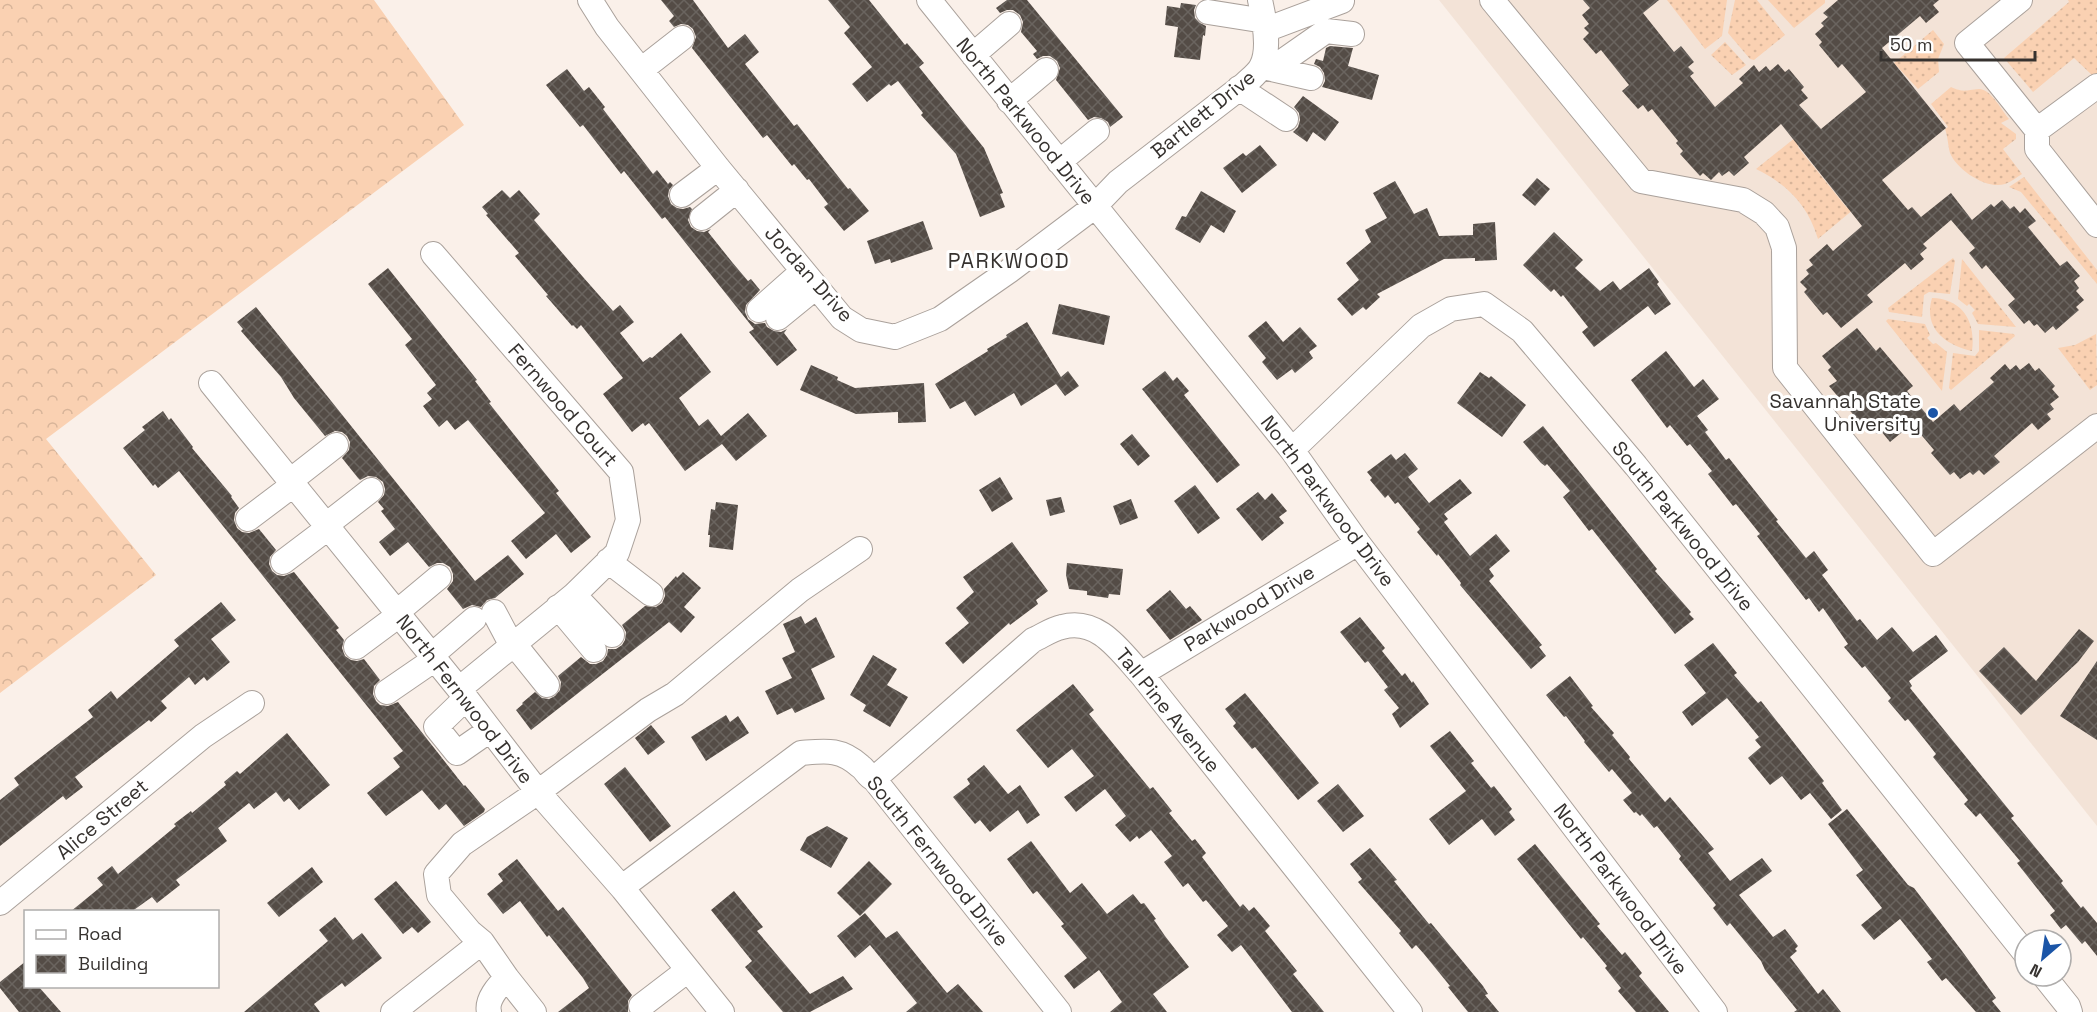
<svg xmlns="http://www.w3.org/2000/svg" width="2097" height="1012" font-family="'Space Grotesk',sans-serif">
  <defs>
    <pattern id="grass-dots" width="8" height="8" patternUnits="userSpaceOnUse" patternTransform="scale(1.5)"><rect width="8" height="8" fill="#fad1b2"/><path d="M2 2h.1M6 6h.1" fill="none" stroke="#d7b499" stroke-width="1.8" stroke-linecap="round"/></pattern>
    <pattern id="forest-crowns" width="20" height="18" patternUnits="userSpaceOnUse" patternTransform="scale(1.5)"><rect width="20" height="18" fill="#fad1b2"/><path d="M2 6a3 3 0 1 1 6 0M12 15a3 3 0 1 1 6 0" fill="none" stroke="#d7b499"/></pattern>
    <pattern id="building-cross-hatch" width="8" height="8" patternUnits="userSpaceOnUse" patternTransform="scale(1.5)"><rect width="8" height="8" fill="#544c46"/><path d="M0 0l8 8M0 8l8-8" fill="none" stroke="#6a645f"/></pattern>
  </defs>
  <rect width="100%" height="100%" fill="#faf0e9"/>
  <path fill="#f3e3d7" d="M1439,0H2097V826Z"/>
  <path fill="url(#grass-dots)" d="M1667,0H1727L1722,36L1705,49Z
    M1735,0H1757L1785,35L1754,60L1750,59L1728,33Z
    M1768,0H1825V3L1794,28Z
    M2068,0H2097V73L2093,76L2074,58L2033,92L2004,58L2069,2Z
    M1933,30L1944,44L1938,59L1939,72L1918,89L1894,63Z
    M1725,42L1746,65L1732,75L1711,55Z
    M1951,87C1964,93 1966,90 1979,89C1991,89 2002,111 2009,119L2001,123L2016,134V139L2003,149L2022,174C2017,177 2011,182 2005,184C1987,190 1957,170 1950,153C1948,146 1948,137 1945,129L1948,127L1931,104Z
    M1796,137L1801,143L1798,147L1847,208L1851,205L1854,209L1818,239C1808,205 1787,184 1756,169Z
    M2024,177L2097,270V284L2021,192L2009,187Z
    M1953,258L1955,261L1950,294L1929,292L1924,295L1922,317L1889,312L1888,308Z
    M1962,259L2016,327L1978,324L1972,313L1975,310L1969,304L1967,306L1958,299Z
    M1932,298C1963,299 1976,322 1972,351C1945,345 1923,328 1932,298Z
    M1888,319L1925,324L1930,335L1927,338L1933,344L1936,343L1947,352L1942,391L1886,321Z
    M1979,330L2014,334L2015,336L1951,390L1949,388L1953,353L1975,356L1979,351Z
    M2096,334L2097,385L2090,390L2058,348L2075,345Z"/>
  <path fill="url(#forest-crowns)" d="M0,0H374L464,125L46,439L156,575L0,693Z"/>
  <path fill="url(#building-cross-hatch)" d="M661,0H693L728,48L745,34L759,52L745,64L794,126L797,124L848,189L850,188L869,211L844,231L824,207L828,204L809,179L807,180L794,164L792,166L767,135L763,138L692,48L696,37L693,29L688,25L681,24L674,27L669,21L674,16Z
    M828,0H869L905,45L907,43L924,63L919,67L984,148L1003,193L1000,194L1005,207L980,217L956,154L921,115L923,113L898,81L891,86L889,84L867,102L852,84L872,67L844,33L850,27Z
    M1007,0H1027L1123,117L1110,127L1108,122L1101,118L1094,117L1088,120L1056,80L1060,68L1057,61L1050,56H1043L1037,59L1033,54L1037,51L1021,32L1023,22L1020,15L1013,10H1007L1000,13L996,8Z
    M1583,0H1659L1643,13L1674,52L1681,46L1694,62L1688,67L1694,73L1690,76L1715,107L1743,83L1739,79L1754,65L1759,72L1766,66L1770,71L1778,64L1785,72L1789,69L1804,87L1801,90L1808,98L1799,105L1821,129L1866,92L1842,64L1838,68L1819,45L1822,42L1815,34L1824,26L1821,23L1828,17L1823,13L1838,0H1939L1933,5L1939,12L1926,23L1920,16L1882,48L1946,128L1882,180L1908,210L1912,207L1921,217L1951,193L1972,220L1991,204L1994,207L2002,200L2010,209L2014,206L2020,213L2025,208L2036,221L2028,227L2060,266L2067,261L2080,276L2074,281L2079,288L2076,291L2084,300L2076,307L2079,310L2056,330L2053,326L2045,333L2037,324L2034,326L2029,320L2024,324L2008,305L2015,299L1986,265L1982,269L1969,253L1975,248L1951,220L1923,244L1927,248L1920,254L1924,259L1911,270L1905,263L1867,295L1873,302L1841,328L1827,312L1823,315L1804,292L1807,289L1800,282L1809,274L1806,270L1813,265L1809,260L1827,244L1833,251L1862,226L1781,124L1744,157L1749,163L1734,176L1729,171L1722,176L1719,172L1711,180L1703,173L1700,176L1680,154L1683,151L1676,143L1678,141L1652,109L1648,112L1643,105L1638,109L1622,91L1629,85L1601,50L1596,54L1583,39L1589,33L1584,28L1589,24L1582,15L1590,8Z
    M1181,3L1196,5L1194,10L1195,18L1200,23L1206,26L1205,36L1203,35L1200,60L1174,57L1178,27L1165,25L1167,6L1180,8Z
    M1330,46L1353,48L1348,66L1379,75L1372,100L1322,87L1325,81L1324,73L1320,67L1314,64L1316,59L1323,61L1326,48Z
    M567,69L584,91L589,87L605,107L603,109L653,174L657,170L668,184L670,182L673,185L669,190L668,196L671,204L677,208L683,209L690,207L692,209L688,220L691,227L697,231L704,232L711,229L708,232L732,262L748,281L751,279L760,290L746,305L745,312L748,319L755,324L765,323L767,327L774,331L781,332L787,329L784,333L797,350L777,366L749,332L754,329L665,217L662,219L624,171L621,174L583,125L580,127L546,85Z
    M1303,96L1339,122L1325,141L1313,132L1307,142L1293,132L1298,127L1300,120L1299,113L1294,107Z
    M1260,145L1277,165L1242,193L1223,168L1243,153L1246,156Z
    M1537,178L1550,189L1535,206L1522,195Z
    M1395,181L1414,214L1427,208L1439,236L1473,235V224L1495,222L1497,260L1475,261V258L1444,259L1377,294L1380,297L1366,310L1363,307L1352,316L1337,299L1359,280L1346,263L1371,242L1365,230L1387,218L1373,193Z
    M502,190L510,198L519,190L540,214L534,220L583,277L613,311L620,305L634,322L620,333L643,362L650,357L652,358L681,333L711,372L679,398L699,426L708,419L721,436L748,413L767,436L736,461L722,444L685,471L649,423L645,426L643,423L632,432L603,394L623,378L581,325L577,329L573,325L572,326L546,296L548,295L515,256L519,253L486,215L488,214L482,207Z
    M1201,191L1236,211L1224,233L1211,225L1200,243L1175,229L1182,216L1186,217Z
    M923,221L933,249L891,263L890,259L875,264L867,241Z
    M1554,232L1583,260L1575,268L1600,291L1613,281L1620,290L1649,268L1659,282L1657,284L1671,304L1655,315L1648,306L1594,347L1582,332L1588,327L1563,295L1561,297L1554,289L1551,292L1523,265Z
    M388,268L477,380L475,381L491,402L489,403L559,491L556,493L591,537L571,553L556,534L526,559L511,541L545,513L468,420L455,430L447,420L439,427L423,406L432,399L427,393L436,385L405,345L412,339L368,284Z
    M1059,304L1110,316L1104,345L1052,334Z
    M256,307L475,581L508,555L524,574L495,598L487,600L481,607L472,605L463,609L447,589L453,581V574L450,567L443,563H437L429,567L408,542L390,556L379,542L395,529L381,511L384,509L378,502L384,495L385,489L383,482L376,477L368,476L360,480L358,478L342,458L349,450L350,442L347,436L342,432L335,431L325,436L294,398L281,377L241,331L243,329L237,322Z
    M1266,321L1283,342L1300,327L1317,346L1309,352L1313,358L1295,373L1292,369L1277,380L1262,362L1266,358L1248,336Z
    M1027,322L1061,377L1068,371L1079,386L1065,396L1056,384L1021,406L1014,393L975,416L965,401L950,409L935,384L988,351L987,349L1007,337L1006,335Z
    M1857,328L1876,351L1880,347L1913,386L1907,391L1933,422L1954,404L1960,411L1994,382L1990,378L2005,364L2010,370L2016,365L2020,370L2029,363L2035,371L2039,368L2055,386L2052,389L2059,397L2050,404L2054,409L2047,414L2051,419L2038,430L2032,423L1994,456L2000,462L1984,475L1979,470L1973,475L1970,472L1960,479L1954,472L1950,475L1931,453L1934,450L1912,424L1890,442L1881,431L1877,434L1868,423L1863,426L1829,386L1837,381L1828,370L1831,367L1822,356Z
    M1666,351L1694,387L1703,379L1719,399L1697,416L1708,430L1705,432L1726,460L1729,458L1778,520L1776,521L1806,558L1814,551L1828,570L1822,575L1857,621L1860,619L1877,640L1892,627L1913,652L1936,635L1948,651L1909,681L1912,686L1910,688L2014,816L2011,818L2063,881L2061,883L2081,908L2083,906L2097,923V956L2085,941L2082,944L2066,925L2061,929L2050,915L2055,911L2017,863L2020,861L1980,813L1976,817L1964,804L1968,800L1933,757L1936,754L1929,745L1908,719L1905,721L1888,701L1891,698L1865,666L1862,668L1844,647L1848,644L1823,608L1819,612L1809,598L1806,600L1757,536L1760,534L1736,504L1733,506L1708,474L1712,471L1690,444L1687,446L1670,425L1667,428L1631,380Z
    M811,365L838,377L837,380L855,388L924,383L926,422L898,423V412L856,414L800,390Z
    M1165,371L1173,381L1177,377L1189,391L1184,395L1240,465L1217,483L1142,389Z
    M1480,372L1489,378L1491,376L1526,405L1502,437L1457,403Z
    M163,411L169,420L171,418L193,447L192,448L232,496L231,497L239,508L235,513L234,520L237,528L242,532L249,533L259,529L276,550L270,557L269,564L272,571L277,575L284,576L294,572L339,628L336,630L344,640L342,648L345,656L351,660L357,661L364,659L380,680L374,686L373,694L376,701L380,705L388,706L398,702L464,786L465,785L485,809L484,812L464,826L446,804L439,810L422,790L386,816L367,793L400,767L393,758L403,751L179,471L158,488L155,484L153,486L123,448L145,430L142,427Z
    M1543,426L1657,569L1655,571L1691,612L1689,614L1694,619L1675,634L1592,529L1589,531L1563,497L1570,491L1547,464L1545,466L1541,463L1523,442Z
    M1132,434L1150,456L1138,466L1120,444Z
    M1405,453L1418,469L1408,477L1429,503L1460,479L1472,493L1444,514L1448,519L1444,522L1470,556L1496,534L1510,551L1489,569L1494,576L1489,581L1542,645L1539,647L1546,656L1531,669L1460,585L1461,583L1438,554L1437,556L1417,532L1420,529L1398,502L1395,504L1388,495L1385,498L1370,480L1372,478L1367,472L1391,454L1396,460Z
    M1000,477L1013,499L992,512L979,490Z
    M1195,485L1220,518L1198,534L1174,501Z
    M1258,492L1265,500L1272,493L1287,511L1279,517L1284,523L1262,541L1236,509Z
    M1061,497L1065,512L1050,516L1046,500Z
    M1131,499L1138,518L1120,525L1113,506Z
    M716,502L738,505L733,550L709,547L710,535H708L711,509L715,510Z
    M1012,542L1048,591L1036,600L1038,604L1010,625L1009,623L963,664L945,643L969,623L956,608L974,592L963,577Z
    M1067,563L1123,569L1120,595L1109,594L1108,598L1087,595V591L1069,589L1066,575Z
    M683,572L701,588L684,607L695,617L681,633L669,622L531,730L516,710L523,704L522,703L535,692L542,698L549,699L555,696L560,690L561,682L558,676L581,657L590,664H596L603,661L607,655L608,649H616L622,645L625,640L626,632L622,625L645,606L656,607L662,603L665,596L664,589L676,576L677,578Z
    M1170,590L1186,609L1190,606L1202,620L1170,640L1146,610Z
    M221,602L236,620L211,639L230,662L207,681L204,677L195,685L189,677L161,701L167,708L151,722L149,720L75,777L83,787L66,800L63,796L0,846V800L19,785L14,778L93,717L88,710L111,691L117,699L179,646L174,640Z
    M801,616L805,624L816,617L835,657L811,669L825,699L795,713L792,708L777,715L765,691L792,678L782,658L795,652L783,624Z
    M1360,617L1385,648L1382,651L1402,676L1405,673L1412,683L1413,681L1429,704L1400,728L1392,714L1399,708L1384,690L1388,687L1368,661L1365,663L1340,632Z
    M2079,629L2094,641L2078,662L2021,715L1979,671L2004,647L2036,681Z
    M1713,643L1737,673L1734,675L1758,703L1761,701L1824,781L1822,783L1842,810L1831,819L1810,793L1801,800L1782,776L1770,785L1748,758L1761,747L1755,740L1759,737L1727,698L1692,726L1682,712L1706,693L1684,665Z
    M873,655L897,669L887,685L908,697L890,727L863,711L866,705L850,695Z
    M2097,661V740L2060,716Z
    M1570,676L1593,706L1591,707L1614,733L1612,735L1630,757L1629,759L1665,802L1670,797L1714,849L1708,853L1730,881L1762,858L1772,871L1739,895L1773,937L1785,929L1798,946L1795,949L1797,951L1790,957L1818,994L1823,989L1841,1012H1794L1797,1010L1765,970L1761,961L1730,923L1727,926L1713,908L1716,905L1679,859L1681,856L1657,826L1654,828L1642,814L1640,816L1636,812L1634,813L1623,800L1632,793L1612,769L1609,772L1584,742L1585,741L1566,716L1564,717L1546,695Z
    M1073,684L1094,710L1089,714L1150,789L1153,787L1172,811L1169,813L1192,841L1195,839L1206,853L1202,857L1240,907L1243,904L1249,911L1254,907L1270,926L1265,931L1297,971L1293,974L1324,1012H1292L1241,945L1232,952L1217,935L1228,926L1206,900L1203,902L1188,883L1183,887L1164,862L1172,856L1151,830L1139,839L1137,836L1130,842L1115,825L1126,816L1105,789L1076,812L1064,797L1094,776L1072,749L1048,768L1016,730Z
    M1245,693L1319,783L1298,800L1255,747L1252,749L1233,726L1236,723L1225,709Z
    M726,715L730,722L738,716L749,733L706,761L691,737Z
    M651,725L665,742L648,755L635,738Z
    M1450,731L1474,761L1471,763L1491,788L1494,786L1512,809L1509,812L1515,820L1495,836L1482,819L1449,845L1429,819L1466,791L1430,746Z
    M287,733L330,785L299,810L289,798L284,802L276,792L254,809L249,803L218,828L227,841L176,880L180,885L157,903L152,897L131,912H70L103,885L97,878L112,866L118,874L176,826L174,824L191,811L192,813L226,785L224,782L237,771L240,774Z
    M984,765L1008,794L1020,785L1040,815L1027,824L1018,810L990,832L980,820L975,824L953,797L970,784L967,779Z
    M625,767L671,826L650,842L604,784Z
    M1338,784L1364,816L1343,832L1317,801Z
    M1847,809L1908,885L1914,888L1962,951L1996,998L1992,1001L2001,1012H1976L1946,978L1942,981L1927,962L1932,959L1900,919L1874,940L1861,925L1882,908L1856,875L1863,870L1828,824Z
    M827,826L848,838L831,868L800,850L807,837Z
    M1031,841L1070,893L1082,883L1107,914L1133,894L1141,904L1144,903L1156,919L1154,920L1165,936L1189,967L1153,994L1167,1012H1110L1122,1002L1099,970L1074,989L1064,976L1087,958L1061,926L1064,924L1037,891L1033,894L1007,859Z
    M1535,844L1600,924L1597,926L1622,955L1625,952L1642,973L1639,976L1669,1012H1636L1618,991L1621,988L1605,968L1607,966L1583,937L1581,939L1517,859Z
    M1370,848L1397,880L1394,881L1429,924L1431,923L1483,986L1488,994L1485,995L1499,1012H1468L1448,987L1450,986L1424,954L1416,945L1412,949L1399,933L1401,931L1358,882L1362,879L1350,864Z
    M517,859L558,911L563,907L632,995L628,1001V1012H558L589,988L583,978L549,935L547,937L520,901L503,914L487,894L503,881L498,874Z
    M869,861L892,884L860,916L837,893Z
    M312,867L323,882L279,917L267,903Z
    M396,881L431,922L418,933L412,927L403,934L374,899Z
    M734,891L763,927L757,931L810,994L843,976L853,989L810,1012H783L745,967L752,961L711,910Z
    M865,913L886,938L897,931L947,993L958,984L983,1012H906L917,1003L870,945L855,958L837,936Z
    M335,917L353,940L362,933L382,958L345,987L342,983L314,1004L320,1012H244L328,941L319,930Z
    M26,961V987H39L61,1012H19L0,988V982Z"/>
  <g fill="none" stroke-linecap="round" stroke-linejoin="round">
    <defs>
      <path id="minor" d="M590,0L607,27L718,168L842,318L861,330L895,337L940,319L1009,271L1094,207L1118,182L1245,84C1250,79 1258,73 1261,67C1271,50 1264,18 1260,0
        M929,0L1292,450L1358,543L1715,1012
        M1492,0L1641,181L1743,200L1764,213L1777,227L1784,248L1785,368L1933,554L2097,426
        M2020,0L1967,43L2037,130L2097,86
        M1208,12L1265,21
        M1265,30L1342,1
        M973,55L1009,24
        M1263,67L1311,78
        M1273,68L1326,31L1352,34
        M641,70L682,38
        M1239,88L1286,119
        M1009,101L1046,70
        M2037,130V149L2097,225
        M1059,162L1097,131
        M682,195L718,168
        M702,218L737,190
        M433,254L621,472L628,520L617,553L574,595L459,689
        M759,310L803,271
        M778,318L816,287
        M211,383L459,689L538,792L623,889L722,1012
        M1292,450L1421,326L1451,309L1484,304L1522,331L1636,466L2025,953
        M290,481L336,445
        M248,519L293,485
        M326,525L371,490
        M608,561L651,594
        M283,562L328,528
        M574,595L612,635
        M558,607L594,650
        M397,612L439,577
        M494,612L512,646
        M514,644L547,685
        M356,647L399,615
        M432,655L474,619
        M1141,674L1358,543
        M387,692L435,659
        M466,698L436,727L457,753L490,730
        M874,779L1033,640C1042,636 1052,629 1062,627C1098,617 1120,651 1141,674L1410,1012
        M623,889L629,882L801,753C825,751 840,748 860,766C866,770 867,776 874,779L1059,1012
        M0,903L203,736L252,703
        M2044,976L2068,1006L2070,1012
        M641,1006L688,970
        M393,1012L482,942
        M489,1012C486,1000 498,986 507,978
        M534,1012L507,978L482,942L470,932L439,895L436,874L462,844L538,792L648,710L675,694L800,590L860,549"/>
    </defs>
    <use href="#minor" stroke="#aaa19b" stroke-width="26"/>
    <use href="#minor" stroke="#fff" stroke-width="24"/>
  </g>
  <circle fill="#1b55a7" stroke="#fff" stroke-width="2" cx="1933" cy="413" r="6"/>
  <g text-anchor="middle" stroke-width="6" stroke-linejoin="round" paint-order="stroke">
    <g font-size="20" fill="#36322f" stroke="#fff">
      <text transform="translate(1203 114) rotate(-39)" y="7">Bartlett Drive</text>
      <text transform="translate(1026 121) rotate(51)" y="7">North Parkwood Drive</text>
      <text transform="translate(809 274) rotate(48)" y="7">Jordan Drive</text>
      <text transform="translate(563 405) rotate(49)" y="7">Fernwood Court</text>
      <text transform="translate(1328 501) rotate(53)" y="7">North Parkwood Drive</text>
      <text transform="translate(1683 526) rotate(51)" y="7">South Parkwood Drive</text>
      <text transform="translate(1249 608) rotate(-31)" y="7">Parkwood Drive</text>
      <text transform="translate(465 699) rotate(52)" y="7">North Fernwood Drive</text>
      <text transform="translate(1168 710) rotate(51)" y="7">Tall Pine Avenue</text>
      <text transform="translate(102 819) rotate(-40)" y="7">Alice Street</text>
      <text transform="translate(938 861) rotate(51)" y="7">South Fernwood Drive</text>
      <text transform="translate(1621 889) rotate(53)" y="7">North Parkwood Drive</text>
    </g>
    <g font-size="20" fill="#36322f" stroke="#fff" text-anchor="end">
      <text x="1921" y="408">Savannah State<tspan x="1921" dy="23">University</tspan></text>
    </g>
    <g font-size="21" letter-spacing="1.5" fill="#36322f" stroke="#fff">
      <text x="1009" y="268">PARKWOOD</text>
    </g>
  </g>
  <rect x="24" y="910" width="195" height="78" fill="#ffffff" stroke="#afadac" stroke-width="1.5"/>
  <rect x="36" y="930" width="30" height="9" fill="#ffffff" stroke="#afadac" stroke-width="1.5"/>
  <text x="78" y="940" font-size="18" fill="#36322f">Road</text>
  <rect x="36" y="955" width="30" height="18" fill="url(#building-cross-hatch)" stroke="#afadac" stroke-width="1.5"/>
  <text x="78" y="970" font-size="18" fill="#36322f">Building</text>
  <g transform="translate(2043 958) rotate(209)"><circle r="28" fill="#ffffff" stroke="#afadac" stroke-width="1.5"/>
  <path d="M0-4.5L10 22L0 15L-10 22Z" fill="#1b55a7"/>
  <text y="-9" font-size="16" font-weight="bold" text-anchor="middle" fill="#36322f">N</text>
  </g>
  <path d="M1881 51v9h154v-9" fill="none" stroke="#36322f" stroke-width="3"/>
  <text x="1890" y="51" font-size="18" fill="#36322f" stroke="#ffffff" stroke-width="4.5" paint-order="stroke">50 m</text>
</svg>
